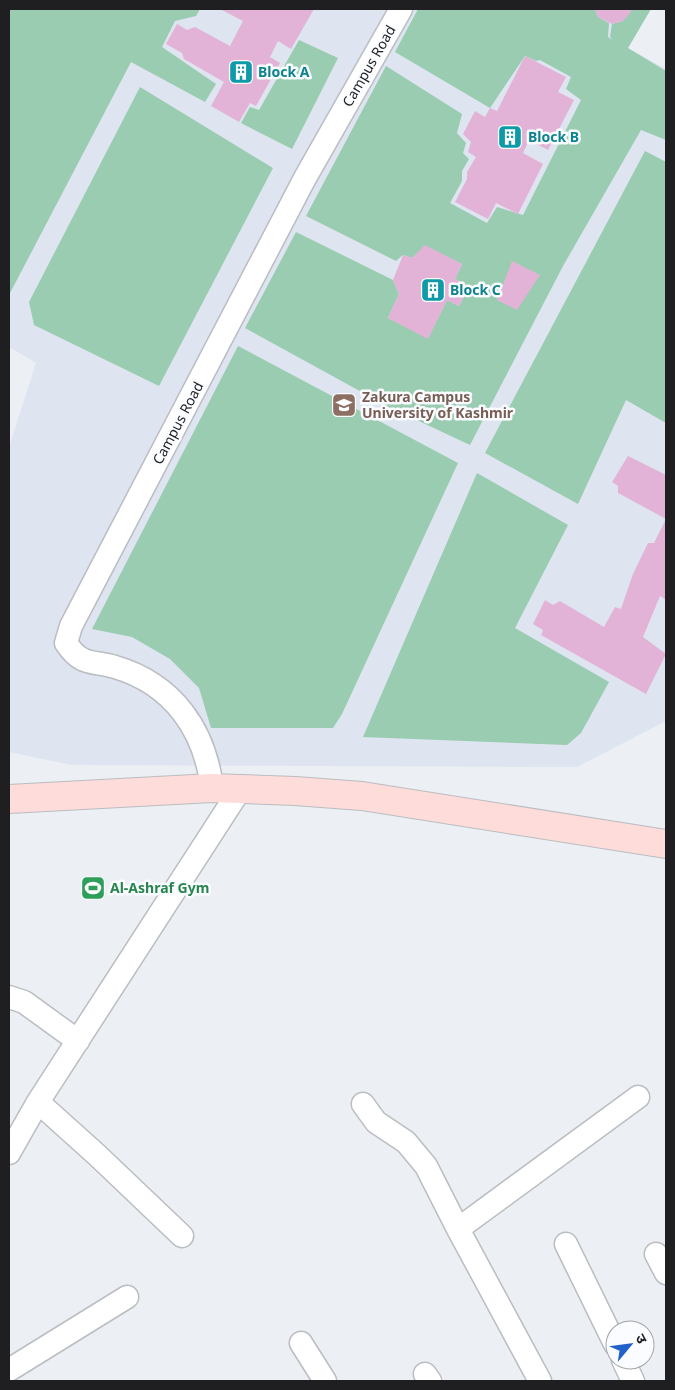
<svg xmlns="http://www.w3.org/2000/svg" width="675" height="1390" font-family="'Noto Sans','Noto Sans Devanagari',sans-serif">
  <rect width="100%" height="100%" fill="#eceff4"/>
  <path fill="#dee4f0" d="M9,9H651L628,48L666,69V721L577,767L72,765L9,752V447L36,363L9,347Z"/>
  <path fill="#99ccb0" d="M9,9H200L196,16L175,21L162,47L216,84L205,102L131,62L9,295Z
    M418,9H595L598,17L609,23L608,37L613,40L610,37L612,24L623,21L631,9H651L628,48L666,71V140L641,130L563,266L470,445L389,407L245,328L296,232L393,280L399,294L388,318L428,338L447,300L459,306L469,286L455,279L462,264L425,246L412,258L403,255L396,261L306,216L386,66L462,114L457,133L466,143L463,153L469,159L462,171V181L450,203L487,223L497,207L523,215L581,100L566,89L571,77L540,60L536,61L525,56L490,108L395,52Z
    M299,40L338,58L292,149L241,123L250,107L259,110Z
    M140,87L273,168L159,386L34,325L29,302Z
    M645,151L666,162V423L626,400L578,504L485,453Z
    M238,346L458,463L342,714L333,728H211L199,688L170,659L132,637L92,629Z
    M477,473L568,525L515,628L609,682L581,733L567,745L363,737Z"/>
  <path fill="#e2b3d6" d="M220,9H314L291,49L278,41L270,57L280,63L256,106L250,103L239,122L211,106L224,82L184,59L182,53L166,44L177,24L187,30L195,27L230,46L243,21Z
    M595,9H631V12L623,21L612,24L598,17Z
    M525,56L566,77L558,92L574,100L548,150L529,140L523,153L543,164L518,214L496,203L488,219L455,202L467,179V172L476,157L468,152L471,142L463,134L475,111L485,117L490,108L497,111Z
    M425,245L462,264L455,279L469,286L459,306L447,300L428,339L388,318L399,294L393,280L403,255L412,258Z
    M512,261L540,275L517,310L497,300Z
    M628,456L666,475V600L660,596L643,637L666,654L646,694L541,635L543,630L533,624L545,600L553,605L560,601L604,627L615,607L621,609L633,574L648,543H654L666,519L618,493V486L612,482Z"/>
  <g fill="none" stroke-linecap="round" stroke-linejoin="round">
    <defs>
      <path id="street" d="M212,788C205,730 173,684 115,667C92,660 82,667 66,643L71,626L305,178L401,9
        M9,997L24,1002L78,1041
        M38,1102L97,1155L182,1236
        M363,1104L376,1122L406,1142L426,1166L458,1229L540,1381
        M9,1153L38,1102L241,788
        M458,1229L638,1097
        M566,1244L615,1344
        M656,1254L666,1273
        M301,1343L325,1381
        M623,1360L633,1381
        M9,1370L127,1297
        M425,1374L430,1381"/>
      <path id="secondary" d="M9,799L212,788L295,791L362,796L666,844"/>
    </defs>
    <use href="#street" stroke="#babdc1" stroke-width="25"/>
    <use href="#secondary" stroke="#babdc1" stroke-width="30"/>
    <use href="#street" stroke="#fff" stroke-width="22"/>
    <use href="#secondary" stroke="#fedcd9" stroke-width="28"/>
  </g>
  <defs>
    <symbol id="building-square" viewBox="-11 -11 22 22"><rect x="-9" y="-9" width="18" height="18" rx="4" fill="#0f9aa8" stroke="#fafcff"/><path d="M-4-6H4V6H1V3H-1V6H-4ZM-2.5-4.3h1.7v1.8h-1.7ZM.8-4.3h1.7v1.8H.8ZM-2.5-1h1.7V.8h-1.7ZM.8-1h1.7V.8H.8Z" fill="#fff"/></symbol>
    <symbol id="university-square" viewBox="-11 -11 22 22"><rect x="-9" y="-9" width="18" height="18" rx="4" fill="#8d6e63" stroke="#fafcff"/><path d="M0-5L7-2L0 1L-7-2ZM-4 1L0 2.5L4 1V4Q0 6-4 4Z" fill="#fff"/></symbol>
    <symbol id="stadium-square" viewBox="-11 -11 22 22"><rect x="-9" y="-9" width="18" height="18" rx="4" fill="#2e9e5b" stroke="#fafcff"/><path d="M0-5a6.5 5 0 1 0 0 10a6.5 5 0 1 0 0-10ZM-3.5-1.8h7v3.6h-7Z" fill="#fff"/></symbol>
  </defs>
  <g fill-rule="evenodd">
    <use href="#building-square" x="227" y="58" width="28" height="28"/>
    <use href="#building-square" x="496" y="123" width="28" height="28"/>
    <use href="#building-square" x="419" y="276" width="28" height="28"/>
    <use href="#university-square" x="330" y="391" width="28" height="28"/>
    <use href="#stadium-square" x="79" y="874" width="28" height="28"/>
  </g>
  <g text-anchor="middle" stroke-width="5" stroke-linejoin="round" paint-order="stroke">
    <g font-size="14" fill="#1f1f21" stroke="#fafcff">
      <text transform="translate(369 66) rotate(-60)" y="5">Campus Road</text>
      <text transform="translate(178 423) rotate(-62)" y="5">Campus Road</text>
    </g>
    <g font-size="14" font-weight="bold" fill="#0d838f" stroke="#fafcff" text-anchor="start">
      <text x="258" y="77">Block A</text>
      <text x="528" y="142">Block B</text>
      <text x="450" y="295">Block C</text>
    </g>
    <g font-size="14" font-weight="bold" fill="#785e54" stroke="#fafcff" text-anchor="start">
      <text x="362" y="402">Zakura Campus<tspan x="362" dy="16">University of Kashmir</tspan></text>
    </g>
    <g font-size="14" font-weight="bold" fill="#27864d" stroke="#fafcff" text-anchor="start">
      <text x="110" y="893">Al-Ashraf Gym</text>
    </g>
  </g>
  <rect width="675" height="1390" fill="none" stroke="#1f1f21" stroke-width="20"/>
  <g transform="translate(630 1345) rotate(61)"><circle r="24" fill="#fafcff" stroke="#a2a4a6"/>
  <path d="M0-4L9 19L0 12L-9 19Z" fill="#2260cc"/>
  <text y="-8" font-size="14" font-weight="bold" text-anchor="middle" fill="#1f1f21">उ</text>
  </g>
</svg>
